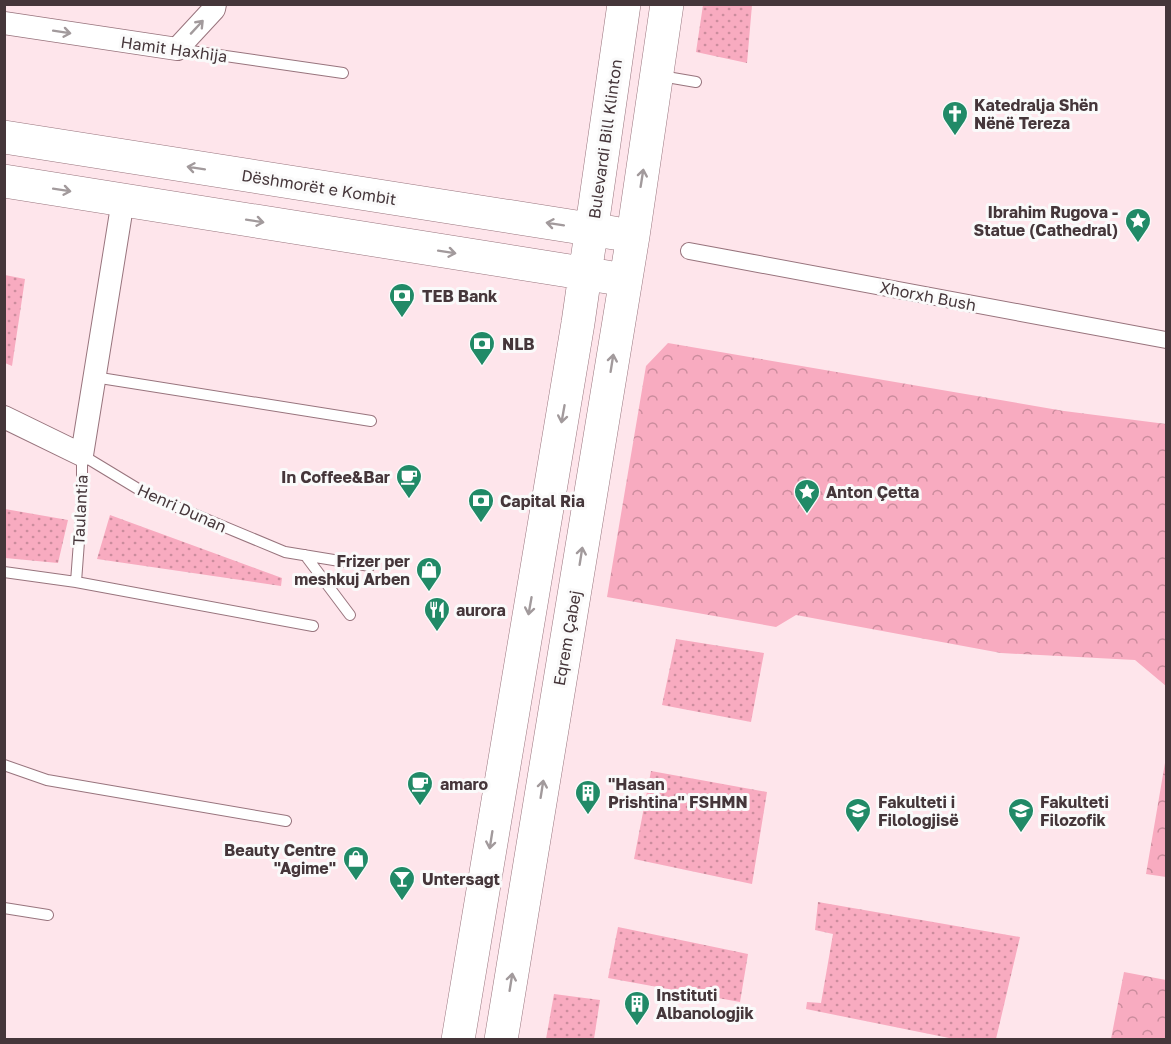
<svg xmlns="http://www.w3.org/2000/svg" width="1171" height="1044" font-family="'Golos Text',sans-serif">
  <defs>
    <pattern id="grass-dots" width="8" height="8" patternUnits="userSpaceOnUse" patternTransform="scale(1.5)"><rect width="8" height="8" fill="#f8abc0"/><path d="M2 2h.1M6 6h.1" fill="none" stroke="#cb8c9d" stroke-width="1.8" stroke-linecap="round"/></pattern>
    <pattern id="park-crowns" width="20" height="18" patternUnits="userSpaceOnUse" patternTransform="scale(1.5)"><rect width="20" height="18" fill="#f8abc0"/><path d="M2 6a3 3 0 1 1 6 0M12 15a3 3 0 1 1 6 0" fill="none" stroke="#cb8c9d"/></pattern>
  </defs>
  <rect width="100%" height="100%" fill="#fee5eb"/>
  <path fill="url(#grass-dots)" d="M703,5H752L747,63L696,52Z
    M5,275L25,279L12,366L5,363Z
    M5,509L68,520L58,563L5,558Z
    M110,515L282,578L281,586L97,559Z
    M676,639L764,653L751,722L662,705Z
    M651,771L767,792L752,884L634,859Z
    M818,902L1020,937L996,1039H954L806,1009L807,1002L821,1003L833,934L815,930Z
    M618,927L748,954L740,1002L608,978Z
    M554,994L600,1000L594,1039H546Z"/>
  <path fill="url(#park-crowns)" d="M668,343L1064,411L1166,424V686L1135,660L1001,653L796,615L776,627L607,597L646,366Z
    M1166,757V877L1146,874Z
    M1124,972L1166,980V1039H1111Z"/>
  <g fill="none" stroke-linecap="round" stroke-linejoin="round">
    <defs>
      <path id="service" d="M177,49L343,73
        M661,76L696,82
        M94,377L371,421
        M82,455L148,495L285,552L370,566
        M305,555L350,615
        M4,572L76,582L313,626
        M76,582L82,501V455
        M4,765L47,780L286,821
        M4,908L48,915"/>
      <path id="pedestrian" d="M689,251L1166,340"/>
      <path id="minor" d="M4,23L177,49L214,9L215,4
        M4,417L82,455L123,200"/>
      <path id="primary" d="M4,137L614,233
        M4,181L607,277
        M458,1040L578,323L624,4
        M501,1040L633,236L667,4"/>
    </defs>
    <use href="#service" stroke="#98747d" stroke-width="12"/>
    <use href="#pedestrian" stroke="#98747d" stroke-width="18"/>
    <use href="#minor" stroke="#98747d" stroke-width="24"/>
    <use href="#primary" stroke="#98747d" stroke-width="34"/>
    <use href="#service" stroke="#fff" stroke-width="10"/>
    <use href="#pedestrian" stroke="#fff" stroke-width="16"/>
    <use href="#minor" stroke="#fff" stroke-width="22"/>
    <use href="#primary" stroke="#fff" stroke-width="33"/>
  </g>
  <defs><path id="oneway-shaft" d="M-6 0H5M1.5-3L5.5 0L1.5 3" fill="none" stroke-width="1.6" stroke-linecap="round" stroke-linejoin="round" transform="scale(1.5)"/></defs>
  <g stroke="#a29a9c">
    <use href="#oneway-shaft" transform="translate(197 27) rotate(-47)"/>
    <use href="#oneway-shaft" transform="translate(62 32) rotate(9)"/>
    <use href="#oneway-shaft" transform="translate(196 168) rotate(-171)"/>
    <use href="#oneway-shaft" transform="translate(642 178) rotate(-81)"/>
    <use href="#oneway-shaft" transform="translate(62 190) rotate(9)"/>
    <use href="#oneway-shaft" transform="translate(255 221) rotate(9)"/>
    <use href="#oneway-shaft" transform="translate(555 224) rotate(-171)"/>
    <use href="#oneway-shaft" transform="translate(447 252) rotate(9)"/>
    <use href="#oneway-shaft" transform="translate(612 363) rotate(-81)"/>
    <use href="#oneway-shaft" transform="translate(563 414) rotate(100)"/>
    <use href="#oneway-shaft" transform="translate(581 556) rotate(-81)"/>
    <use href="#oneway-shaft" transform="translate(530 606) rotate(100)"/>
    <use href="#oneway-shaft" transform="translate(542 789) rotate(-81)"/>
    <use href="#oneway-shaft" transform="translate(491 840) rotate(99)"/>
    <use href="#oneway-shaft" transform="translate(511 982) rotate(-81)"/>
  </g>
  <defs>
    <symbol id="church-pin" viewBox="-11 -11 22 30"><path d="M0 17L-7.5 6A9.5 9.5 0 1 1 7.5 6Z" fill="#218a67" stroke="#fafafa"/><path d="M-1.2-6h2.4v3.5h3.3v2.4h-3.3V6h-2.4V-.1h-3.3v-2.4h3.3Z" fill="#fff"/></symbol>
    <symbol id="sight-pin" viewBox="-11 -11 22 30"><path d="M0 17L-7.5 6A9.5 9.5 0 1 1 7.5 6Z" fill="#218a67" stroke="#fafafa"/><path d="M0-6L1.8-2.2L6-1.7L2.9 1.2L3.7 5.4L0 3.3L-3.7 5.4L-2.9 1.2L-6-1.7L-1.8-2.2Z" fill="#fff"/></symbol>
    <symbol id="bank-pin" viewBox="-11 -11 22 30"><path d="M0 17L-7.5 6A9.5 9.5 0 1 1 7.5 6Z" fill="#218a67" stroke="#fafafa"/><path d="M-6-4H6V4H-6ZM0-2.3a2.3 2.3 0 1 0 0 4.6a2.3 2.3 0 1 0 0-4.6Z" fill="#fff"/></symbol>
    <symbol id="cafe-pin" viewBox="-11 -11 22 30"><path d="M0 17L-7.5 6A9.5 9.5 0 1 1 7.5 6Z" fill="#218a67" stroke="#fafafa"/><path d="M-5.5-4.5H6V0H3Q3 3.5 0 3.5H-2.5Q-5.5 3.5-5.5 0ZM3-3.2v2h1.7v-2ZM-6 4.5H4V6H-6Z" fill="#fff"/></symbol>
    <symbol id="shop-pin" viewBox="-11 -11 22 30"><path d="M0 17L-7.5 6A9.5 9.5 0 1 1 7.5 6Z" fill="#218a67" stroke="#fafafa"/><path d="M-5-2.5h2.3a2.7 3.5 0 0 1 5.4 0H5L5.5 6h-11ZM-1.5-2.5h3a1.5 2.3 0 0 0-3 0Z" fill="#fff"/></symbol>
    <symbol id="restaurant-pin" viewBox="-11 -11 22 30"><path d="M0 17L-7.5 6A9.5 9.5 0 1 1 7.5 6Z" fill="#218a67" stroke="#fafafa"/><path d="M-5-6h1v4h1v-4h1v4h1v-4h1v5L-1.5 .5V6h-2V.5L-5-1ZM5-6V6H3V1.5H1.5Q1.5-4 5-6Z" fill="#fff"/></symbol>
    <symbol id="building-pin" viewBox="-11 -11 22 30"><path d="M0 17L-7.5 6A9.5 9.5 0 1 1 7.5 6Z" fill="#218a67" stroke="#fafafa"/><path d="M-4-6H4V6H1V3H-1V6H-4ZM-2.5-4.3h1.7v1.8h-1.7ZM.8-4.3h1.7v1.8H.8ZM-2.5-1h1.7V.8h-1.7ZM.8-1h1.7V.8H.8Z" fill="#fff"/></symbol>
    <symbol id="university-pin" viewBox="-11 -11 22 30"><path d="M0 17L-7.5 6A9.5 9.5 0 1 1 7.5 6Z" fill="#218a67" stroke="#fafafa"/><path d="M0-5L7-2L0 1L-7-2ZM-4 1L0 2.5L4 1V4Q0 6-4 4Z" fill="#fff"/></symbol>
    <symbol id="bar-pin" viewBox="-11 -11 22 30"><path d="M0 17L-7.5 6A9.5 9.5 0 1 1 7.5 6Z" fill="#218a67" stroke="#fafafa"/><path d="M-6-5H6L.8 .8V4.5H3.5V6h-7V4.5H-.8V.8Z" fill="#fff"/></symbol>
  </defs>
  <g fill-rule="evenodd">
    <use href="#church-pin" x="940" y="99" width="30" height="40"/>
    <use href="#sight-pin" x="1123" y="206" width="30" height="40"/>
    <use href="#bank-pin" x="387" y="281" width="30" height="40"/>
    <use href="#bank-pin" x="467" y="329" width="30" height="40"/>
    <use href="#cafe-pin" x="394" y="462" width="30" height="40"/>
    <use href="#sight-pin" x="792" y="477" width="30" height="40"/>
    <use href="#bank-pin" x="466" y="486" width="30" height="40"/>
    <use href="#shop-pin" x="414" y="555" width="30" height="40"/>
    <use href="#restaurant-pin" x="422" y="595" width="30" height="40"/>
    <use href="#cafe-pin" x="405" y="769" width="30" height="40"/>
    <use href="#building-pin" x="573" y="778" width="30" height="40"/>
    <use href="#university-pin" x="843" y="796" width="30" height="40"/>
    <use href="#university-pin" x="1006" y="796" width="30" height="40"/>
    <use href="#shop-pin" x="341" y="844" width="30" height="40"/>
    <use href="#bar-pin" x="387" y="864" width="30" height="40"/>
    <use href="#building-pin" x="622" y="989" width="30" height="40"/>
  </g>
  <g text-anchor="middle" stroke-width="6" stroke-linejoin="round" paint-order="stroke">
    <g font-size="16" fill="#45363a" stroke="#fafafa">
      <text transform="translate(174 49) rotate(8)" y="6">Hamit Haxhija</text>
      <text transform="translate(605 139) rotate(-82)" y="6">Bulevardi Bill Klinton</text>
      <text transform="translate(319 187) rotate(9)" y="6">Dëshmorët e Kombit</text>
      <text transform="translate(928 296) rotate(11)" y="6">Xhorxh Bush</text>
      <text transform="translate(182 508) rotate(24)" y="6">Henri Dunan</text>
      <text transform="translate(80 510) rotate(-87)" y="6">Taulantia</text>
      <text transform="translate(567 638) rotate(-80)" y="6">Eqrem Çabej</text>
    </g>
    <g font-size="16" font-weight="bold" fill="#45363a" stroke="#fafafa" text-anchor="start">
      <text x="974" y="111">Katedralja Shën<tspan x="974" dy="18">Nënë Tereza</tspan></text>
      <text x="1118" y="218" text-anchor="end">Ibrahim Rugova -<tspan x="1118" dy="18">Statue (Cathedral)</tspan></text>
      <text x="422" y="302">TEB Bank</text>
      <text x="502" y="350">NLB</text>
      <text x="390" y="483" text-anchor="end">In Coffee&amp;Bar</text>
      <text x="826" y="498">Anton Çetta</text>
      <text x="500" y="507">Capital Ria</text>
      <text x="410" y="567" text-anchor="end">Frizer per<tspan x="410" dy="18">meshkuj Arben</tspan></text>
      <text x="456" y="616">aurora</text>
      <text x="440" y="790">amaro</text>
      <text x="608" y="790">"Hasan<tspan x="608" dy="18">Prishtina" FSHMN</tspan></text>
      <text x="878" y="808">Fakulteti i<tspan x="878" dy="18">Filologjisë</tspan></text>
      <text x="1040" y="808">Fakulteti<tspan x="1040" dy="18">Filozofik</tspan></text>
      <text x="336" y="856" text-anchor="end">Beauty Centre<tspan x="336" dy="18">"Agime"</tspan></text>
      <text x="422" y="885">Untersagt</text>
      <text x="656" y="1001">Instituti<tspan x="656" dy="18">Albanologjik</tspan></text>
    </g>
  </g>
  <rect width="1171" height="1044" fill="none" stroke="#45363a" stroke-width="12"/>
</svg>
